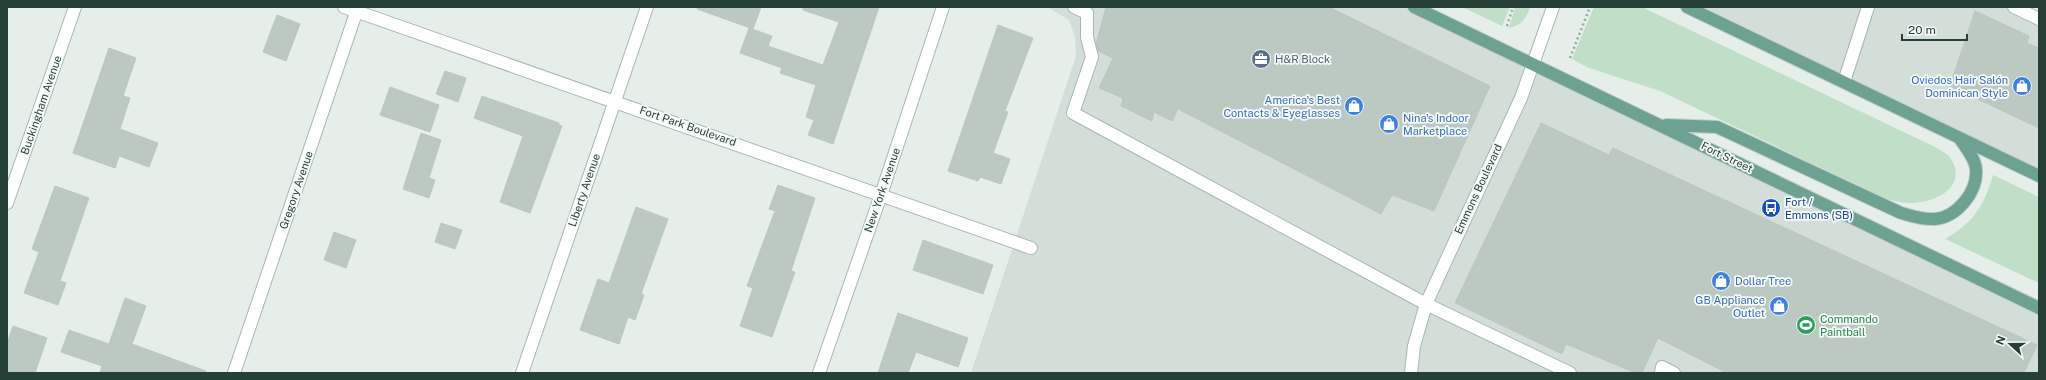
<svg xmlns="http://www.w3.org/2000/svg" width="2046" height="380" font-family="'Public Sans',sans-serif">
  <rect width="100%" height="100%" fill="#e6eeea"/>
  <path fill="#d4ded9" d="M1047,7H1414L2039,308V373H971L1076,56L1075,37L1069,20Z
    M1687,7H2014L2039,19V176Z"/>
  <path fill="#c1dec7" d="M1462,7H1510L1502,26Z
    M1515,7H1530C1526,19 1522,25 1509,28Z
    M1594,7H1642L1935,147C1939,150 1944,152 1948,155C1951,158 1954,164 1955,168C1961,193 1928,204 1908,203C1901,203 1893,200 1887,199L1660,91L1589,68L1572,59Z
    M1993,175L2039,197V283L1945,239C1974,222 1984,206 1993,175Z"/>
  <path fill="#bcc9c3" stroke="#b9c8c1" d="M698,7H761L753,29L697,9Z
    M803,7H879L833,144L808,135L814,120L806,117L816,85L780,73L782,68L740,53L749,28L772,36L768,46L823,65L839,22L803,10Z
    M1106,7H1329L1490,86L1434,211L1392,195L1381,214L1178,109L1172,121L1154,112L1152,121L1121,106L1123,98L1099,88L1113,58L1098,51L1096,44Z
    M1975,11L2029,36L2027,43L2039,48V128L1950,86Z
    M277,15L300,24L286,61L263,52Z
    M998,25L1033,38L1005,111L1008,112L993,153L1010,159L1001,184L980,177L978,181L948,171Z
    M109,48L136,58L123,96L130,98L120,129L158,143L149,167L119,156L115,168L73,153Z
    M445,71L466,78L458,102L436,94Z
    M390,87L439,105L430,132L380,115Z
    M482,96L559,123V125L562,126L530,213L500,202L523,136L474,118Z
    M1541,123L1609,155L1613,148L2037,345L2024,373H1727L1658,338L1642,373H1636L1566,344L1562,354L1455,303Z
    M421,133L441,140L429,178L435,180L429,198L403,189Z
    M778,185L815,198L791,271L795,272L772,337L740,326L753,288L747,286L775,211L769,209Z
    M55,186L89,198L60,281L66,283L58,305L24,293L39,252L32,249Z
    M636,207L668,219L641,294L644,295L635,320L628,317L619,344L580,330L598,279L609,283Z
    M441,223L462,230L455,249L435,242Z
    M334,232L356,240L346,268L324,260Z
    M923,240L993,265L983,294L913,270Z
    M125,298L146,306L132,344L206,371L205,373H100L102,366L61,352L69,330L109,344Z
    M898,313L968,338L958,367L916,352L908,373H878Z
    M13,326L47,338L35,373H7V344Z"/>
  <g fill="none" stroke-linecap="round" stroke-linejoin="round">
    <defs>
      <path id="minor" d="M344,7L1031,248
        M1074,7L1087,13V37L1092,57L1073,113L1426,304L1570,373
        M2014,7L2039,19
        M1844,82L1868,7
        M7,203L75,7
        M234,373L358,7
        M522,373L647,7
        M819,373L881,195L943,7
        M1411,373L1414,346L1426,304L1521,98L1553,7
        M1661,373L1662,367L1674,373"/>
      <path id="major" d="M1414,7L2039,308
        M1687,7L2039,176
        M1666,125L1717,127L1901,213C1912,216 1923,220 1935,219C1957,217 1978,192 1976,169C1975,158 1966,148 1960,139"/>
    </defs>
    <use href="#minor" stroke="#a9b6b1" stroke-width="14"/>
    <use href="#major" stroke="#c2cac7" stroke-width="14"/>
    <path stroke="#88b0a2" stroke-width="2.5" stroke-dasharray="2 3" stroke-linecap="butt" d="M1507,26L1513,7
      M1570,58L1590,7"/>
    <use href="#minor" stroke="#fff" stroke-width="12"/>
    <use href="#major" stroke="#6da292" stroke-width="12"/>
  </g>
  <defs>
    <symbol id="office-disc" viewBox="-11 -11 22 22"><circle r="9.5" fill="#5c6f8a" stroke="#f7fbf9"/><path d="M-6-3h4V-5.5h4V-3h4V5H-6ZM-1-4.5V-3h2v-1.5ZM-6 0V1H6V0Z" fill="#fff"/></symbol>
    <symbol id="shop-disc" viewBox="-11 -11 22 22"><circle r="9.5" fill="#3f7fe0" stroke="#f7fbf9"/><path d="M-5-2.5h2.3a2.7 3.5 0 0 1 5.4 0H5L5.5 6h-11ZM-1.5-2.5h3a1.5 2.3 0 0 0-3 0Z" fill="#fff"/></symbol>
    <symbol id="bus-disc" viewBox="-11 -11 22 22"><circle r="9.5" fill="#1a4fb4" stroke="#f7fbf9"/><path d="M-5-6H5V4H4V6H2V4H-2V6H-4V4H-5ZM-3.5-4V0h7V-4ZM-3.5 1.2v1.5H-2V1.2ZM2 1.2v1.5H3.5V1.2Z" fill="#fff"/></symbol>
    <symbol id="stadium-disc" viewBox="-11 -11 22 22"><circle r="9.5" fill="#2e9e5b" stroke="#f7fbf9"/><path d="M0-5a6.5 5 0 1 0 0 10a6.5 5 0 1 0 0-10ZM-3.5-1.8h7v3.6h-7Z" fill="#fff"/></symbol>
  </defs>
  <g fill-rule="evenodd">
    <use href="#office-disc" x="1250" y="48" width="22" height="22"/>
    <use href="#shop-disc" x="2011" y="75" width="22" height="22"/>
    <use href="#shop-disc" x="1343" y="95" width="22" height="22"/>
    <use href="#shop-disc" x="1378" y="113" width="22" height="22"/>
    <use href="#bus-disc" x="1760" y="197" width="22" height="22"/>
    <use href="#shop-disc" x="1710" y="270" width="22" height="22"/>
    <use href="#shop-disc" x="1768" y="295" width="22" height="22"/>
    <use href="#stadium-disc" x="1795" y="314" width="22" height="22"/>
  </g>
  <g text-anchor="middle" stroke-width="3.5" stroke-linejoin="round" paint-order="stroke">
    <g font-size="11" fill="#4e5e75" stroke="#f7fbf9" text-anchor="start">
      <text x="1275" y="63">H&amp;R Block</text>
    </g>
    <g font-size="11" fill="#366cbe" stroke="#f7fbf9" text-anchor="end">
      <text x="2008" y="84">Oviedos Hair Salón<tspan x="2008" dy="13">Dominican Style</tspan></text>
      <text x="1340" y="104">America's Best<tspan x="1340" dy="13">Contacts &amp; Eyeglasses</tspan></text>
      <text x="1403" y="122" text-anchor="start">Nina's Indoor<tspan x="1403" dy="13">Marketplace</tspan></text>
      <text x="1735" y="285" text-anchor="start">Dollar Tree</text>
      <text x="1765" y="304">GB Appliance<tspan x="1765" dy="13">Outlet</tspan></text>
    </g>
    <g font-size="11" fill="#264038" stroke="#f7fbf9">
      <text transform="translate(41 105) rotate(-71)" y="4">Buckingham Avenue</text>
      <text transform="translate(688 126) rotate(19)" y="4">Fort Park Boulevard</text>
      <text transform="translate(1727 157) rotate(26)" y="4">Fort Street</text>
      <text transform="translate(1478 189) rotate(-65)" y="4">Emmons Boulevard</text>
      <text transform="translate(296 190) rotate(-71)" y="4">Gregory Avenue</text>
      <text transform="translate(584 190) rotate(-71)" y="4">Liberty Avenue</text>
      <text transform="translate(882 190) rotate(-71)" y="4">New York Avenue</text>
    </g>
    <g font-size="11" fill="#164399" stroke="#f7fbf9" text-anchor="start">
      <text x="1785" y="206">Fort /<tspan x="1785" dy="13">Emmons (SB)</tspan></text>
    </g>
    <g font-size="11" fill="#27864d" stroke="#f7fbf9" text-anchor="start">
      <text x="1820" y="323">Commando<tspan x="1820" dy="13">Paintball</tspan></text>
    </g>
  </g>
  <rect width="2046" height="380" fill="none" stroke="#264038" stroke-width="16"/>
  <g transform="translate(2010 344) rotate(291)" stroke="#f7fbf9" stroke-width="3" paint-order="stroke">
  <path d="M0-3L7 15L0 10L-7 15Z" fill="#264038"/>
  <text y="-6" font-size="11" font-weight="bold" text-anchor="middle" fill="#264038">N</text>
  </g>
  <path d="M1902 34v6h65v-6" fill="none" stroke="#264038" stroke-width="2"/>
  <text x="1908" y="34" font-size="12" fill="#264038" stroke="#f7fbf9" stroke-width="3" paint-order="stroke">20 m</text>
</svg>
